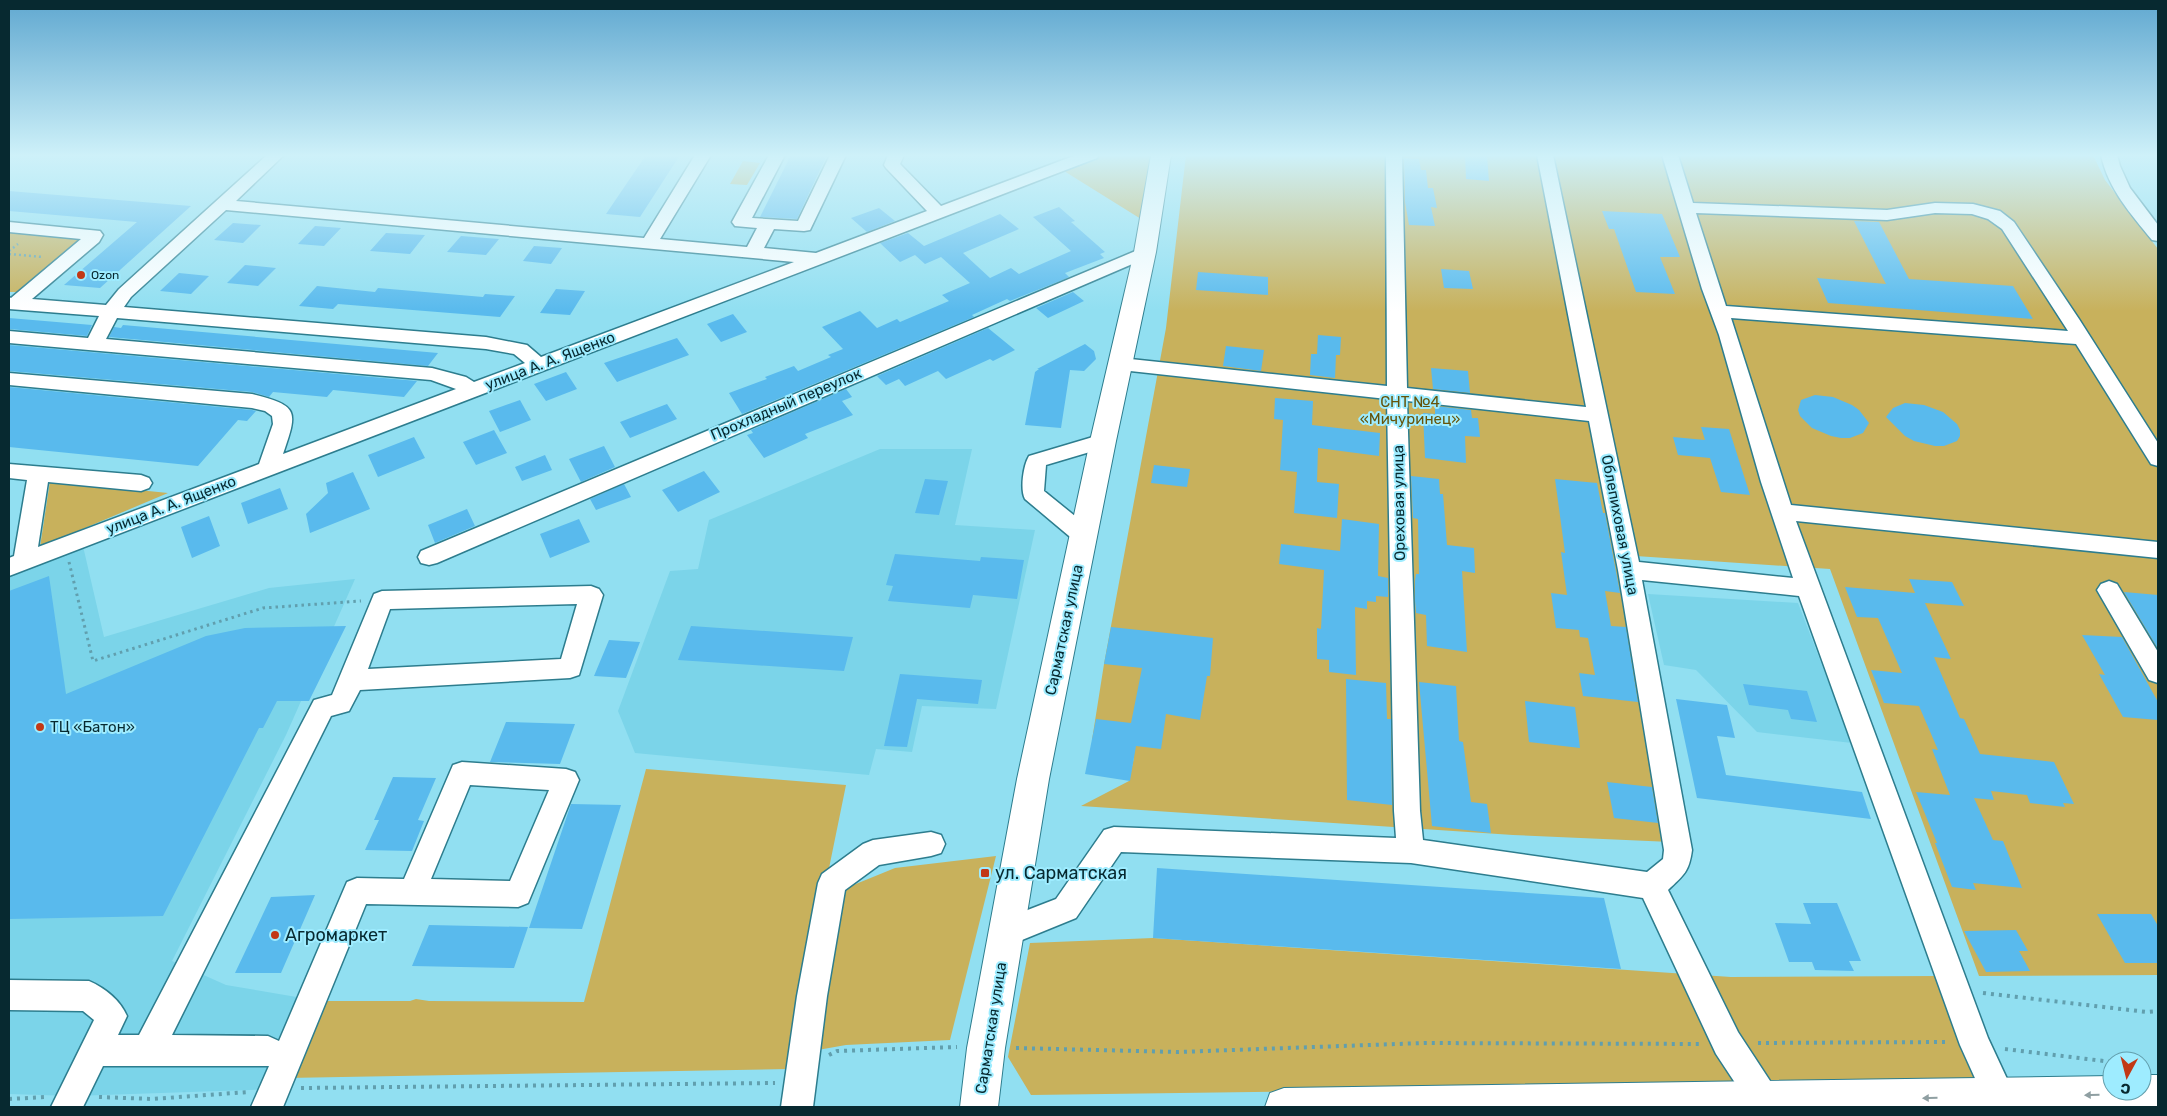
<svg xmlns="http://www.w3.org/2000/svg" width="2167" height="1116" font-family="Rubik,sans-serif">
  <rect width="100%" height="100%" fill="#91dff1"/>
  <path fill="#7bd4e9" d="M880,449H972L955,525L1035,530L996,709L922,706L912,752L876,749L869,775L635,753L618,711L670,571L698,569L709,520Z
    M83,546L104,637L269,588L355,579L286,735L172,961L226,985L320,1001L275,1089L73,1096L9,1094V575Z
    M1648,594L1798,603L1852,743L1757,732L1696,670L1664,665Z"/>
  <path fill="#c8b15c" d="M1102,155H1155L1141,219L1064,171Z
    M1186,155H2093L2105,180L2158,249V975L1979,976L1830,569L1621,555L1671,842L1513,835L1081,806L1129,781L1134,757L1092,740L1104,664L1166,328Z
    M743,161L760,163L747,185L730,184Z
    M9,232L78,238L81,239L19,292H9Z
    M50,481L168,493L40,547Z
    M646,769L846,785L788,1069L286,1078L320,1001H410L416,999L429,1001L584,1002Z
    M996,856L950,1040L846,1045L812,1051L833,936L846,888L895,868Z
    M1153,938L1731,977L1939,976L1976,1082L1031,1095L1008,1057L1030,943Z"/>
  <path fill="#59baed" d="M646,155H680L640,217L606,214Z
    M791,155H827L797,219L760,217Z
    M1465,155H1487L1489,181L1466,179Z
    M1404,158L1419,159L1421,170H1426L1428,188H1433L1437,208L1431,207L1435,226L1409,225L1405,202Z
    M9,191L191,206L100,288L64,285L137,222L9,211Z
    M1059,207L1075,221L1071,222L1105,252L1100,254L1104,258L1065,273L1069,277L1065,279L1010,301L1007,299L972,315L974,317L742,414L729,393L767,379L765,377L794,366L798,371L831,357L828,355L843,349L822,327L860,311L877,328L897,319L900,322L949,301L942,295L970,283L941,257L925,264L915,255L900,262L880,243L908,233L924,246L1000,214L1019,229L963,253L990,278L1011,268L1019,274L1071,251L1033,217Z
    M879,208L895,221L867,232L851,218Z
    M1602,211L1662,214L1680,257H1660L1675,294L1636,292L1614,229H1609Z
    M1854,221L1879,222L1909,279L2013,286L2033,319L1828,303L1817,278L1886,284Z
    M233,223L261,225L243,243L214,240Z
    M315,226L341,228L324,246L298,244Z
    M386,233L425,235L410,254L370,251Z
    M461,236L499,239L486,255L447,252Z
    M534,246L562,248L551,264L523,261Z
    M245,265L276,268L258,286L227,283Z
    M1441,269L1469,271L1473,289L1444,288Z
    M1198,272L1268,277V295L1196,290Z
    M179,273L209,276L191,294L160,291Z
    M317,286L375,292L378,288L483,297L485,294L515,296L500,317L338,304L333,309L299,306Z
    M556,289L585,291L570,315L540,313Z
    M1073,292L1084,301L1048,318L1036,308Z
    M733,314L747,332L721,342L707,324Z
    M9,318L92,325L87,336L9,329Z
    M123,325L438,353L428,366L109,337L114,327L121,328Z
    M988,328L1015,350L993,361L990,359L946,379L938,371L905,386L899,379L886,385L877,376Z
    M1318,335L1341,337L1340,355H1336L1335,378L1310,375L1311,354H1317Z
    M677,338L689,355L617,382L604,363Z
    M1085,344L1094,351L1096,359L1084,371L1070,370L1061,428L1025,425L1035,372L1039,369H1037Z
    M9,345L417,381L404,397L333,390L327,397L273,392L269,397L252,392L9,371Z
    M1226,346L1264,350L1261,371L1223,366Z
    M1431,368L1468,371L1470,393L1433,389Z
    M566,372L577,389L546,401L534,384Z
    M9,387L252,410L256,411L247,421L238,420L198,466L9,447Z
    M846,389L852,397L842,401L853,415L805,434L808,438L764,458L747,435L753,433L751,430Z
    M1815,395L1833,397L1852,405L1859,410L1869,423L1863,433L1850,438H1841L1831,436L1812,428L1800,416L1798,410L1801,400Z
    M1275,398L1313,401L1312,425L1380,433L1379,456L1318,448L1317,482L1339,484L1337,518L1294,513L1297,472L1280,470L1283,420L1274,419Z
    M520,400L531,420L500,432L489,411Z
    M1905,403L1924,405L1943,412L1957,424L1960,430V436L1957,441L1944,446H1935L1914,441L1905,436L1886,417L1893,408Z
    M667,404L677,419L630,438L620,422Z
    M1435,406L1471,410L1472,418H1478L1480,437L1465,436L1466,463L1425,458L1423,413L1435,414Z
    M1701,427L1729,429L1750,495L1721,492L1710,458L1678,455L1673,437L1705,440Z
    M494,430L507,453L476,465L463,442Z
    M414,437L425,458L378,477L368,455Z
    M604,446L615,467L581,482L569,459Z
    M545,455L552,470L522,481L515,467Z
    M1154,465L1190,469L1187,487L1151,483Z
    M704,471L720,492L678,512L662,490Z
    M353,472L370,509L310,533L306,514L328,493L326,483Z
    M1411,476L1439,479L1440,494H1443L1447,545L1474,548L1475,573L1462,571L1467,652L1427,646L1426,615L1416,613L1415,601V581L1416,574H1419L1418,519L1413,518Z
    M925,479L948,481L939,515L915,513Z
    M1555,479L1597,483L1603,513H1605L1620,593L1605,591L1611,626L1626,627L1638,702L1583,696L1579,673L1595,675L1588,638L1580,637L1579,630L1556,628L1551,593L1567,595L1561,552L1565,553Z
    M624,484L631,497L596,510L590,499Z
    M280,488L288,509L248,524L241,503Z
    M467,509L475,526L435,543L428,525Z
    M209,516L220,546L192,558L181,527Z
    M579,519L590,542L550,558L540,534Z
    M1342,519L1379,524L1378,576L1388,578V597L1376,596V602L1367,601V609L1355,607L1356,675L1329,672V660L1317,659V628L1321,629L1324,570L1279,564L1281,544L1340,551Z
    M895,554L980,561L981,557L1024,560L1017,599L973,595L970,608L888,601L893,586L886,585Z
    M49,576L66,694L206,636L245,628L346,626L309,701H277L263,728H259L163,916L9,919V591Z
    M1909,579L1952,582L1964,606L1925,603L1951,659L1934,657L1960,718L1964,719L1980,754L2054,762L2074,804L2063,803L2065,807L2030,803L2027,795L1991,791L1994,800L1974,798L1993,840L2003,841L2022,888L1973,883L1976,890L1952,887L1935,843H1937L1916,792L1950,795L1932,749L1938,750L1919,706L1884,703L1871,670L1902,673L1878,618L1857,617L1845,587L1915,593Z
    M2124,592L2158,595V649Z
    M691,626L853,637L844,671L678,660Z
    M1111,627L1213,638L1210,676H1207L1200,720L1166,714L1161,749L1136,746L1130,781L1085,774L1096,719L1131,723L1142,668L1104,664Z
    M2082,635L2122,637L2158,702V720L2123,717L2099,674L2105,675Z
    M609,640L640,642L626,678L594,676Z
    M900,674L982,680L978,704L917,699L907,747L884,746Z
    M1346,679L1386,683L1387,719H1391L1392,805L1347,800Z
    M1419,682L1456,686L1459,741L1463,742L1471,802L1487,804L1491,833L1432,826Z
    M1743,684L1807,691L1817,722L1791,719L1788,710L1749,705Z
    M1676,699L1727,705L1735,738L1717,736L1726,775L1862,792L1871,819L1697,798Z
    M1525,701L1575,707L1580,748L1529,742Z
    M506,722L575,724L560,764L490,762Z
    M393,777L436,778L418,820L424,821L412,851L365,850L379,820H374Z
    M1607,782L1652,787L1658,823L1614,818Z
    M571,804L621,805L582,929L529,928Z
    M1157,868L1604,898L1621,969L1153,938Z
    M315,895L281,973H235L271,897Z
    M1803,903H1837L1861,961H1849L1854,971L1815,970L1812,962H1789L1775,923L1811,924Z
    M2097,914H2151L2158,926V963H2125Z
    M429,925L528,927L514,968L412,966Z
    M2016,930L2028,951H2019L2030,971L1986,972L1964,931Z"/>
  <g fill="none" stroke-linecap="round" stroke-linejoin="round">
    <defs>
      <path id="minor" d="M267,155H284L236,201L644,238L695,155H711L660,239L747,247L757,228L735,226L732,222L769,155H785L752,218L798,221L830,155H846L810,230L804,231L774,229L764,248L816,253L927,211L886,168L884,165L888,155H904L900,164L941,206L1076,155H1099L1097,158L9,576V558L14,556L27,480L9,478V464L141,475L149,478L152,483L149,488L141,491L48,482L38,547L259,464L273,424L272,416L265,411L252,408L9,385V373L252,394C299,406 298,410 283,454L456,389L431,380L9,343V331L88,338L99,316L9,309V297L11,298L81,239L9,232V222L100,231L103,235L99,242L32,299L106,305L119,289ZM226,210L753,258L794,262L541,357L527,345L486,337L124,307L131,297ZM117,318L486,349L514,354L525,363L474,382L466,377L432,368L106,339Z
        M1386,155H1402L1407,388L1586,407L1537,155H1553L1639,562L1793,578L1761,482L1719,335L1702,289L1662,155H1678L1693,203L1887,210L1935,203L1973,204L2000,211L2014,222L2079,319L2158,443V466L2151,464L2076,344L1731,318L1791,505L2158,542V558L1796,521L1988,1038L2015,1096L2010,1107H1988L1960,1045L1799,596L1642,580L1692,850C1689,872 1684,875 1668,890L1738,1032L1776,1090L1781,1101L1778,1107H1751L1716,1054L1643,898L1411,863L1121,852L1076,918L1022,940L1012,936L1008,926L1012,916L1056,899L1104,830L1114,827L1396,838L1394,811L1387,399L1121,370L1114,368L1111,364L1114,360L1121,358L1387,386ZM1696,213L1887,220L1935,213L1972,214L1988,219L2002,229L2068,331L1726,306ZM1407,401L1589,421L1618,570L1664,850L1663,859L1647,872L1423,840L1420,811Z
        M2101,155H2117L2120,166L2130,188L2158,225V241L2152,240C2131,214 2108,189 2101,155Z
        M1145,247L1151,248L1154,252L1151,256L437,563L429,565L421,563L418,557L421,551Z
        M1103,434L1110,436L1113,441L1110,446L1046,465L1044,491L1091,529L1094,535L1091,541L1083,543L1075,541L1025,499C1020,490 1023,466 1029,456Z
        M2109,581L2117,584L2158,652V683L2149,680L2097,590L2101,584Z
        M591,586L599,589L603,595L579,675L570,678L360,690L349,711L331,716L172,1035L268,1036L279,1041L347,882L357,878L404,879L453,765L462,762L566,769L575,772L579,780L528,903L518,907L366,904L283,1107H251L269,1066H103L83,1107H51L94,1020L83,1011L9,1010V980L89,981C105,988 120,1000 127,1016L118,1035H139L314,700L332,695L374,594L382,591ZM577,604L561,659L368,669L390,609ZM470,785L549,790L510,881L431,879Z
        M931,832L941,835L945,844L941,853L931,856L879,865L845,890L827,996L813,1107H781L797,996L818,883L822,874L863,844L873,840Z"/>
      <path id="major" d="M1151,155H1171L1156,252L1116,441L1049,779L1005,1048L998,1107H960L967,1048L1017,779L1090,441L1134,252Z
        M2142,1075H2158V1107H1265L1270,1093L1284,1088L2112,1076V1091H2142Z"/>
    </defs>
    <use href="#minor" stroke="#2d7d8e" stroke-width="3"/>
    <use href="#major" stroke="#2d7d8e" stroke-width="2"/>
    <path stroke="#619fae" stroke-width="2.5" stroke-dasharray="2 3" stroke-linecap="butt" d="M9,251L18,244
      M9,254L43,257"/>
    <path stroke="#619fae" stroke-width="3" stroke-dasharray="2.5 4" stroke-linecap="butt" d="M69,562L93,661L263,608L361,601"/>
    <path stroke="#619fae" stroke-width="4" stroke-dasharray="3 5" stroke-linecap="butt" d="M1983,993L2147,1012L2158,1011
      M1758,1043L1949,1042
      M1016,1048L1178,1052L1424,1043L1702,1044
      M2005,1049L2112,1062
      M829,1055L837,1051L957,1047
      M301,1088L775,1083
      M99,1097L152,1099L248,1092
      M9,1099L46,1097"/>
    <use href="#minor" fill="#fff" fill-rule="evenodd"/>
    <use href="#major" fill="#fff" fill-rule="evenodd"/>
  </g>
  <defs><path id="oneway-solid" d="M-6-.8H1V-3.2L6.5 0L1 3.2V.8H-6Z" transform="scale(1.25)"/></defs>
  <g fill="#8f9fa2">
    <use href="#oneway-solid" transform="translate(2092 1095) rotate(179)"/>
    <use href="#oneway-solid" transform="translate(1930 1098) rotate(179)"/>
  </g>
  <linearGradient id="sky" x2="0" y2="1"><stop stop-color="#60a8d0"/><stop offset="0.5" stop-color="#cef1f9"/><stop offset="1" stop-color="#cef1f9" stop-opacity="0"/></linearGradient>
  <rect width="2167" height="311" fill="url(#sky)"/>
  <g fill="#c23815" stroke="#9eecff" stroke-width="2">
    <circle cx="81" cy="275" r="5"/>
    <circle cx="40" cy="727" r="5"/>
    <rect x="980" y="868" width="10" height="10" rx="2.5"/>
    <circle cx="275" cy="935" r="5"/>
  </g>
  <g text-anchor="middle" stroke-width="4" stroke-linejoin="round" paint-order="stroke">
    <g font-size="12" fill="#072930" stroke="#9eecff" text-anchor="start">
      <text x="91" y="279">Ozon</text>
    </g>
    <g font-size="15" fill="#072930" stroke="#9eecff">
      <text transform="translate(550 361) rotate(-21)" y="5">улица А. А. Ященко</text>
      <text transform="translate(786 404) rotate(-23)" y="5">Прохладный переулок</text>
      <text transform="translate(1399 503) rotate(-91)" y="5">Ореховая улица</text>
      <text transform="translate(171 505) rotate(-21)" y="5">улица А. А. Ященко</text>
      <text transform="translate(1620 525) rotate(79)" y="5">Облепиховая улица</text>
      <text transform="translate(1064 630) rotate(-78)" y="5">Сарматская улица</text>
      <text transform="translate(991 1028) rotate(-81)" y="5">Сарматская улица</text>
    </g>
    <g font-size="15" fill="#655309" stroke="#9eecff">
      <text x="1410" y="407">СНТ №4<tspan x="1410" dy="17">«Мичуринец»</tspan></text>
    </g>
    <g font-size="15" fill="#072930" stroke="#9eecff" text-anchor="start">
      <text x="50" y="732">ТЦ «Батон»</text>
    </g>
    <g font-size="18" fill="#072930" stroke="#9eecff" text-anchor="start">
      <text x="995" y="879">ул. Сарматская</text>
      <text x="285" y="941">Агромаркет</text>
    </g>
  </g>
  <rect width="2167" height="1116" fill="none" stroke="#072930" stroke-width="20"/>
  <g transform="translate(2127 1076) rotate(187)"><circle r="24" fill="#9eecff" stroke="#629eac"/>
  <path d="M0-4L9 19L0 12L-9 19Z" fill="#c23815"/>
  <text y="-8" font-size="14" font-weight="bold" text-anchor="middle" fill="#072930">С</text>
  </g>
</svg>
